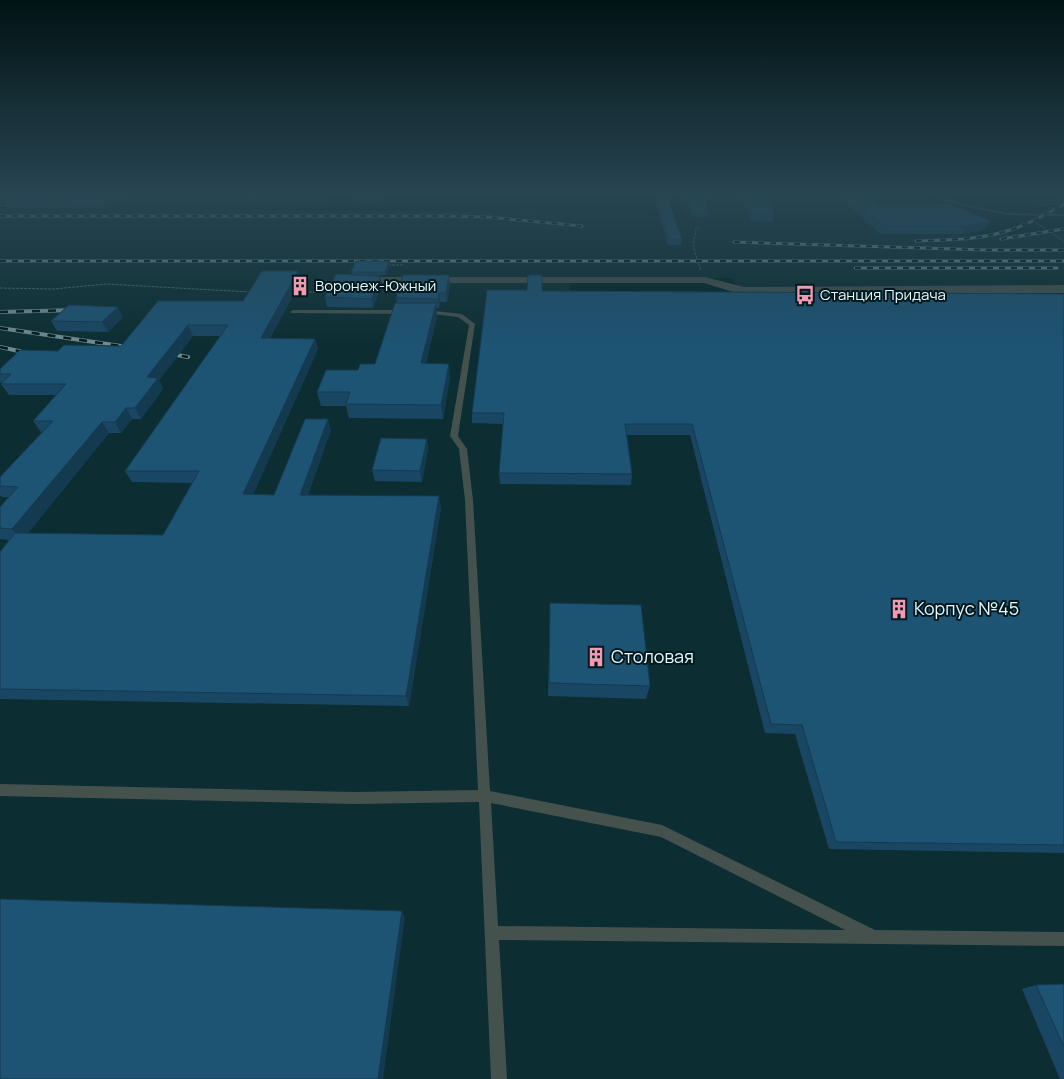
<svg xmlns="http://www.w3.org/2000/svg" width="1064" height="1079" font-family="Manrope,sans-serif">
  <rect width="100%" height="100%" fill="#022327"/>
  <path fill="#0c2e32" d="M0,195H334L326,207H195L193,209L514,212L515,209L598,211L684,218L678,195H915L970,219L986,229L966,234L1064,233V287L743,288L737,286L732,278H570L571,296L1064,299V1079H0V210L7,206L0,205Z"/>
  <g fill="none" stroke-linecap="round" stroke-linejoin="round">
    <path stroke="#4b676b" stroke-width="1" stroke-dasharray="3 1" stroke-linecap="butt" d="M1038,205L1056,204L1063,195
      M1036,223L1064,241
      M700,227L696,229L693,246L701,271
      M388,265H404
      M0,288L54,289L106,284L250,292
      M293,292H330"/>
    <path fill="#44514d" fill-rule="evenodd" d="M942,198L976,207L1009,213L1064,214V216L1009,215L976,209L940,200Z
      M293,310H403L406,312L403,314L291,313L290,312Z
      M426,310L462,314L475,324L458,436L467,449L473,500L490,791L662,825L875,930L1064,932V946L499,940L507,1079H491L479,802L354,804L0,796V784L354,792L478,790L465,500L459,449L450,436L469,325L458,317L424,313V311ZM491,803L661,837L845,930L498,926Z"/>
    <path fill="#44514d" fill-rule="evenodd" d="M355,277H705L744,287L1064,285V293L743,295L704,283H351L349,281Z"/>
    <defs>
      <path id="rail-far1" d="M0,204L10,205
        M0,216H449L488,217L582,226
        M1001,239L1064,229
        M916,241C949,240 984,240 1016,228C1033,222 1048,213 1064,204
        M734,242L987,250H1064
        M0,261H1064
        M855,268H1057"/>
      <path id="rail" d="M0,312L76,310
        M0,328L134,348
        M0,347L28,353
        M166,353L188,357"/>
    </defs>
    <use href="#rail-far1" stroke="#718b8f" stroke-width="3"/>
    <use href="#rail" stroke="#718b8f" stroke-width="4"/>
    <use href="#rail-far1" stroke="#00191e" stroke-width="2" stroke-dasharray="6" stroke-linecap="butt"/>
    <use href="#rail" stroke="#00191e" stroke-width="2.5" stroke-dasharray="8" stroke-linecap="butt"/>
  </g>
  <path fill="#194763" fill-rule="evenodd" d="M128,195L108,207L9,208L5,200Z
    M354,195H433L432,197L385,196L382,202H355Z
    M688,195H703L709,212L708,217H692L687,200Z
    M740,195H765L775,213L773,222L751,221L740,197Z
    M849,195L879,205L990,221L986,229L962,234H883L878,232L846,203Z
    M657,199L682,240L681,245H668L656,204Z
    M390,264L386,275H363L382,285L373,308L327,307L325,297L352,275L351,272Z
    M298,271L301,281L270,338L315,339L318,349L253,494L274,495L331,430L308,495L441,508L409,706L0,699V552L9,540L0,539V507L9,497H2L0,495V477L42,432H41L33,421L56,395H9L1,384V383L0,381V369L58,351L121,346L243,301ZM193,336H221L125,471L132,482L192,483L163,535L28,533L109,433H121L132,419H141L163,389L159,380Z
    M450,285L447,302H440L439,308H436L437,316L426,363L450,377L443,419L349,418L346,406H321L317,392L358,370L375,364L397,303L396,297Z
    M542,291L1064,294V853L829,849L795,734L765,733L690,435H627L632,474L631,485L500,484L499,473L503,424L472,423V413Z
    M123,317L108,332L57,331L51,321Z
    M427,439L428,449L422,482L375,481L372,470Z
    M550,603L650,686L646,699L548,696Z
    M1064,984V1079H1060L1022,989L1036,985Z"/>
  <path fill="#143a50" d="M109,195H128L108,207L104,198Z
    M381,195H385L382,202Z
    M990,221L986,229L962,234L966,226Z
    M389,261L390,264L386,275L385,272Z
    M298,271L301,281L264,349L261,338Z
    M449,275L450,285L447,302L446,293Z
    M380,276L382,285L373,308L372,299Z
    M439,293L440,302L439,308L438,299Z
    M436,303L437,316L422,377L421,363Z
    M118,307L123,317L108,332L102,322Z
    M188,325L193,336L159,380L163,389L141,419L135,408L147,377Z
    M315,339L318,349L248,506L243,494Z
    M449,364L450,377L443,419L441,405Z
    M126,408L132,419L121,433L115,422Z
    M328,419L331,430L304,506L300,495Z
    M102,422L109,433L22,540L12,529Z
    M427,439L428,449L422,482L420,471Z
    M439,496L441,508L409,706L406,696Z
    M402,911L405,917L383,1079H378Z"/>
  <path fill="#1d5373" stroke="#143a50" d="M12,195H109L104,198L5,200Z
    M688,195H703L709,212L693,211Z
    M745,195H765L775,213H753Z
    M849,195H868L879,205L949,204L990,221L966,226H886L881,224Z
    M667,196L682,240H669L657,199Z
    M356,261H389L385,272H351Z
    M262,271H298L261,338L315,339L243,494L274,495L305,419H328L300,495L439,496L406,696L0,689V552L15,533L163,535L199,471H125L228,325H188L147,377L158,378L135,408H126L115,422H102L12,529L0,528V507L18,487L0,486V477L53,421H33L66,384H1L11,374H0V369L20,350L58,351L64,345L121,346L158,301H243Z
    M336,274L380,276L372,299L325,297Z
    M403,275H449L446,293H439L438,299L398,298L399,297H396Z
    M528,275H542V291L1064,294V845L836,842L802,725L771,724L692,424H625L632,474L499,473L504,413H472L487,290H527Z
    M395,303H436L421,363L449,364L441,405L346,404L350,392H317L326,370H358L360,364H375Z
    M69,305L118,307L102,322L51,321Z
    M381,438L427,439L420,471L372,470Z
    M550,603L641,605L650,686L549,683Z
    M0,899L402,911L378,1079H0Z
    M1064,984V1047L1036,985Z"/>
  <linearGradient id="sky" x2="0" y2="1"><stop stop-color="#011315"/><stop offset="0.56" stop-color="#284552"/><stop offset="1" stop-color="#284552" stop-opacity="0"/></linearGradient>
  <rect width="1064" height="346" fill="url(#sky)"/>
  <defs>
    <symbol id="building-bare" viewBox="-9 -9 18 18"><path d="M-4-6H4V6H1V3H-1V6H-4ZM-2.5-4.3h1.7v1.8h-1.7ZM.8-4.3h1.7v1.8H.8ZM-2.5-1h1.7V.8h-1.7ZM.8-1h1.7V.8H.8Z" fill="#f19ab1" stroke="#00191e" stroke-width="2.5" paint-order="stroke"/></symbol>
    <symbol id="bus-bare" viewBox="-9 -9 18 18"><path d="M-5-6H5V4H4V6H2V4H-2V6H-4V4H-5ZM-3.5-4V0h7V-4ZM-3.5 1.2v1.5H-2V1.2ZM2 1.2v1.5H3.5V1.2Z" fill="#f19ab1" stroke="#00191e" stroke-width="2.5" paint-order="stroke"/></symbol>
  </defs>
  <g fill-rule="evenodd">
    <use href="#building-bare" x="286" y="272" width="28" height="28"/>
    <use href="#bus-bare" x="791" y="281" width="28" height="28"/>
    <use href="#building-bare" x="885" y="595" width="28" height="28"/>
    <use href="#building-bare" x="582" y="643" width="28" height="28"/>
  </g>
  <g text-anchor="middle" stroke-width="4" stroke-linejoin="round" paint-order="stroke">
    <g font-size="15" fill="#e7f9fc" stroke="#00191e" text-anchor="start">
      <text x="315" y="291">Воронеж-Южный</text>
      <text x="820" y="300">Станция Придача</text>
    </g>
    <g font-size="18" fill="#e7f9fc" stroke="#00191e" text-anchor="start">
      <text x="914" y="615">Корпус №45</text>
      <text x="611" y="663">Столовая</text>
    </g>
  </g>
</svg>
